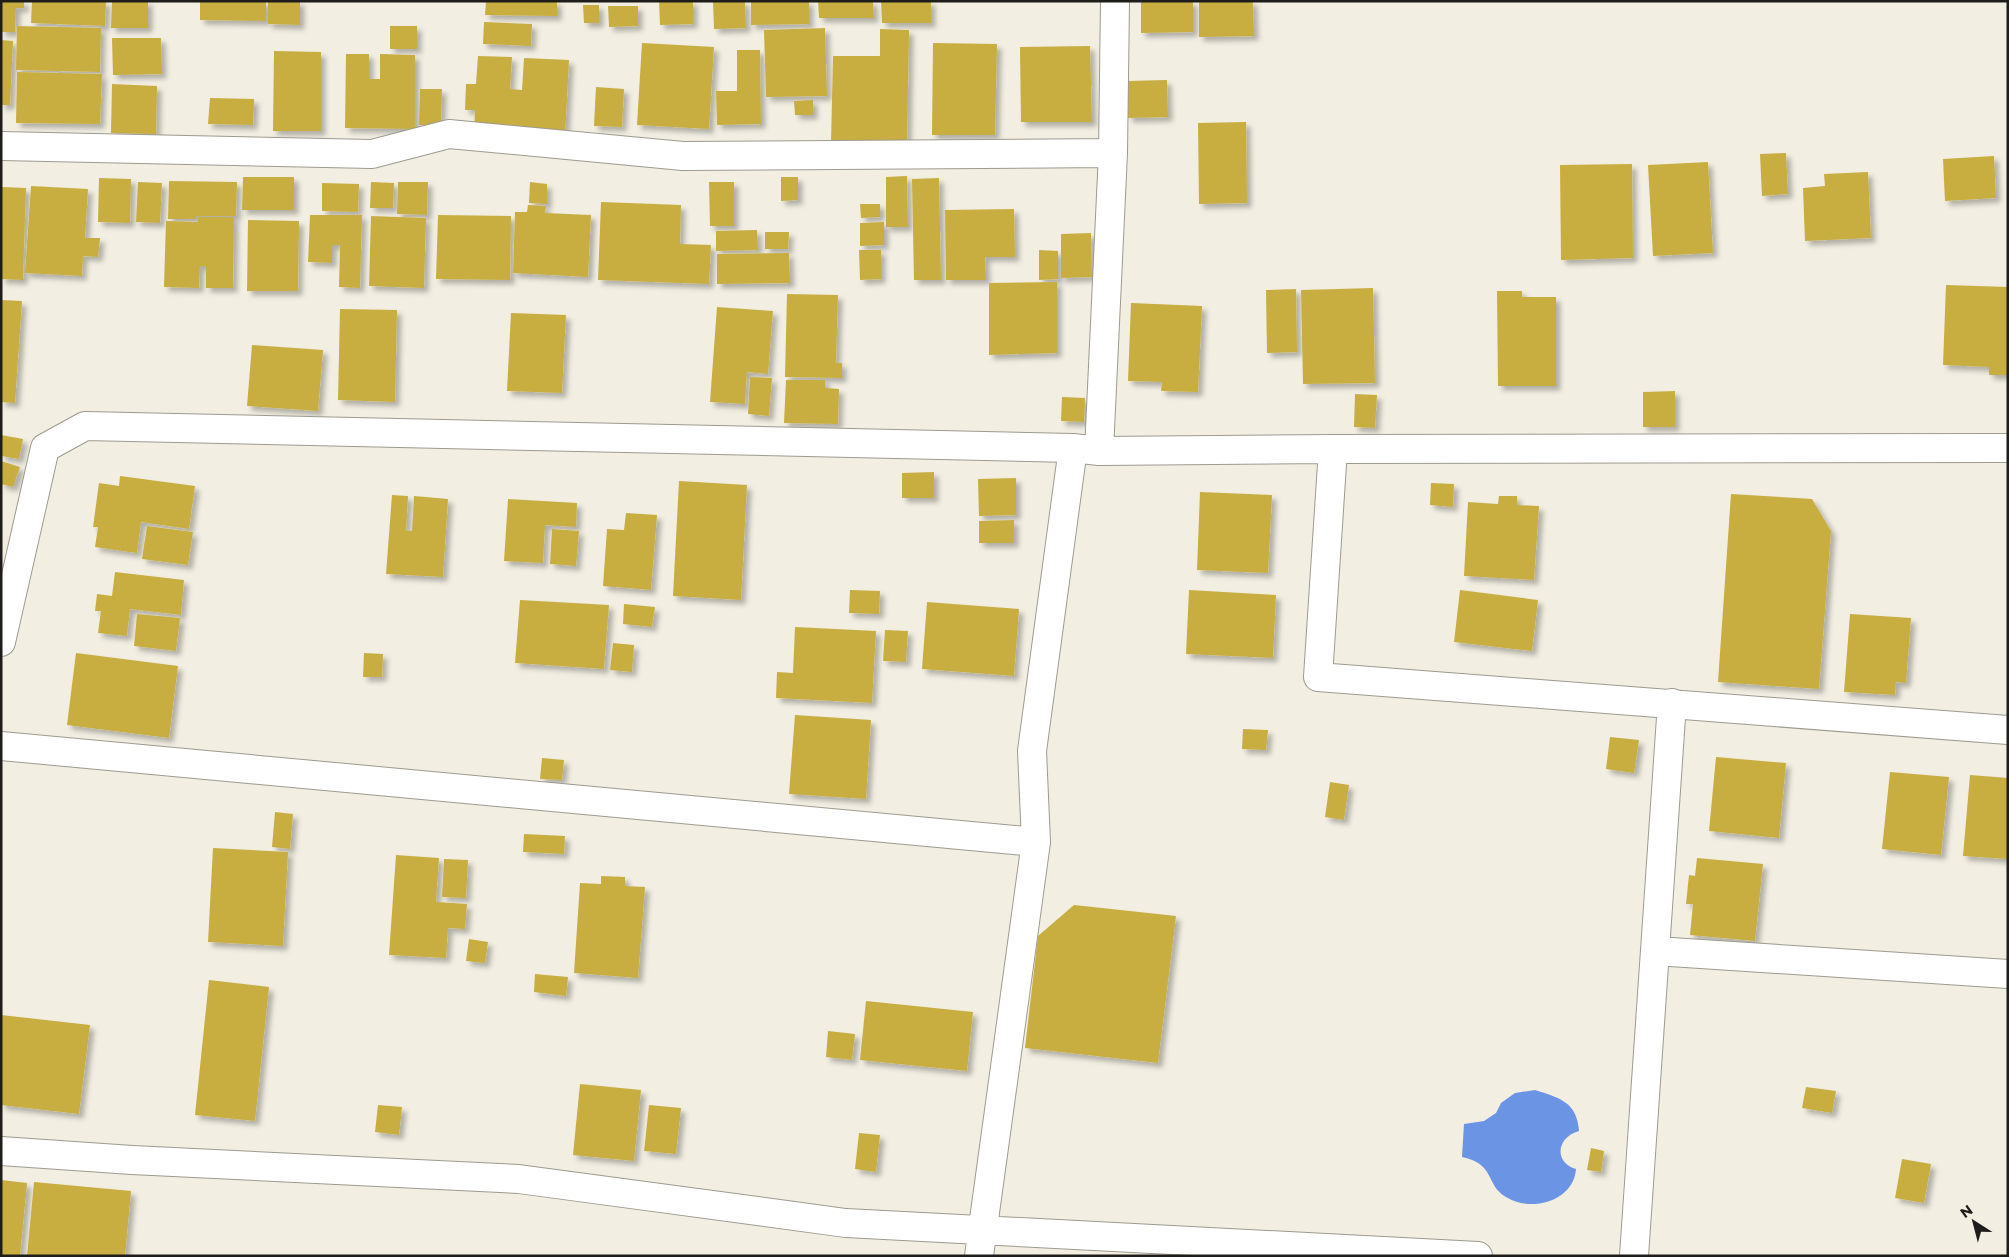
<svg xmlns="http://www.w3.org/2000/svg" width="2009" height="1257" font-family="Montserrat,sans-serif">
  <defs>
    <filter id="shadow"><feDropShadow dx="4.5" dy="4.5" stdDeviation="2.5" flood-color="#0004"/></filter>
  </defs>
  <rect width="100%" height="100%" fill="#f2eee2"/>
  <path fill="#6c94e5" d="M1535,1090C1560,1098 1577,1102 1579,1131C1557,1137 1553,1162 1576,1169C1574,1201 1531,1213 1506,1197C1485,1185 1496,1164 1462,1157L1464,1124L1484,1121L1496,1113L1501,1103L1515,1093Z"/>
  <path fill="#c8ae41" filter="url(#shadow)" d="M1,1H24V8H16L15,32H1Z
    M32,1H106L105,26L31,23Z
    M112,1H148V28H111Z
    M200,1H266V21L200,20Z
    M268,1H300V25L268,24Z
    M486,1H557V16L485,15Z
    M659,1H693V24L660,25Z
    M713,1H745L746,28L714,29Z
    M751,1H809V24L751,25Z
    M818,1H873L874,18H819Z
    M881,1H931V23H882Z
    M1141,1H1193V32L1141,33Z
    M1199,1H1253L1254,36L1199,37Z
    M583,5H599V23H584Z
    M608,6H638V26L609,27Z
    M484,22L532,24L531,46L483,44Z
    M17,26L101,28L100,72L16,70Z
    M390,26H417V49H390Z
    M825,28L827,96L766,97L764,30Z
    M880,29L909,30L907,145L831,143L833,56H880Z
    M112,38H161L162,74L113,75Z
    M1,40L13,41L10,105H1Z
    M642,43L714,47L709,129L637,125Z
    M933,43L997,44L995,135H932Z
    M1090,46L1092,122H1021L1020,47Z
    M737,50H760L761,124L717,125L716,91H737Z
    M274,51L321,52V131H273Z
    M346,54H369V79H380V54L415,55V129L345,128Z
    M478,56L512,57L510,89L522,90L524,58L569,60L565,135L474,131L475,110H465L466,84H476Z
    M17,72L102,74L100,124L16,123Z
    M1167,80L1168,117L1128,118V81Z
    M112,84L157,86L156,134L111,133Z
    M596,87L624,89L622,127L594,126Z
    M420,89H442L441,125H419Z
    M210,98L254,99L253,125L208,124Z
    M813,100V115H795L794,101Z
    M1246,122L1247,203L1199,204L1198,123Z
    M1786,153L1788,194L1762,196L1760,154Z
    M1994,156L1996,198L1945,201L1943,159Z
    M1708,162L1713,253L1653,256L1648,165Z
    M1632,164L1633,258L1561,260L1560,165Z
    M1868,172L1871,238L1805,241L1803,188L1825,186L1824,174Z
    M907,176L908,227H886V177Z
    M243,177H294V210H242Z
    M781,177H798V200L781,201Z
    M99,178L131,179L130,223L98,222Z
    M939,178L941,280H914L912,179Z
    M169,181L237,182L236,216H196V219H168Z
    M138,182L162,183L160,223L136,222Z
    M371,182L394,183L393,208H370Z
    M398,182H428L427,215L397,214Z
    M530,182L547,184V204L529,203Z
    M709,182H734V226H710Z
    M322,183L359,184L358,212L322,211Z
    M31,186L88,189L85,238H100L98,257L83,256L82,276L25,273Z
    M2,187L26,188L23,280L1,279Z
    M601,202L681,205L680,244L711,245L709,284L598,280Z
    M860,204H880V217L861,218Z
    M528,205L546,206L545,213L591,215L588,277L513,273L515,212H527Z
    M1014,209L1015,257H985L986,280H946L945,210Z
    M310,215H362L360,288L339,287L340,245H332V263L308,262Z
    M438,215L511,216L510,280L436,279Z
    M371,216L426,218L424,288L369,286Z
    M198,217H234L233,288H206V266H200L199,288L164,287L166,221L198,222Z
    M248,220L299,221L298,291H247Z
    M884,222V245L860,246V223Z
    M757,230L758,250L716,251V231Z
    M765,232H789L788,249H765Z
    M1091,233L1092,277L1061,278V234Z
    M859,250H881V279L860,280Z
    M1039,250L1058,251V279L1039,280Z
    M789,253L790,283L717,284V254Z
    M1057,282V353L989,355V283Z
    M1946,285L2008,287V375H1989V367L1943,365Z
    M1373,288L1375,383L1303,384L1301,290Z
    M1296,289L1297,352L1267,353L1266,290Z
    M1497,291H1522V297H1556V386H1498Z
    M787,294L838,295L836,363H842V378L785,377Z
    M1,300L22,301L15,403L1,402Z
    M1131,303L1202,306L1198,392L1161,391L1162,382L1128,381Z
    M717,307L773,311L768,374L747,372L745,404L710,402Z
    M340,309L397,310L395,402L338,400Z
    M511,313L566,315L562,393L507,391Z
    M252,345L323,350L318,411L247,406Z
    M750,377L772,378L769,416L748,414Z
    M786,380H825V388L839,389L838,424L784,423Z
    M1675,391V427H1643V392Z
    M1355,394L1377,395L1375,428L1354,427Z
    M1062,397L1085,398L1084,422L1061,421Z
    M1,435L23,439L19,459L1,456Z
    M1,461L20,467L13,487L1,484Z
    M934,472V498H902V473Z
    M120,476L195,486L189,529L141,522L137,553L95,547L98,527H93L99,483L119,486Z
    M1016,478V515L979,516L978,479Z
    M679,481L747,485L741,600L673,596Z
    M1431,483L1454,484L1453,507L1430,505Z
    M1200,492L1272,495L1268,573L1197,570Z
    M1731,494L1812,499L1831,531L1819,689L1718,682Z
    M392,495L408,496L406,531H412L414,496L448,499L443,577L386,574Z
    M1499,496H1517V505L1539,506L1534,580L1464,576L1468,502L1498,504Z
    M508,499L577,503L576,527L545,525L543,563L504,561Z
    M626,513L657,515L651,590L603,586L607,529L624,530Z
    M1014,520V543H979V521Z
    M147,526L193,532L188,565L142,559Z
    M552,529L579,531L576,566L550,564Z
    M115,572L184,580L181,615L130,609L127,636L98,633L101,611H95L97,594L112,596Z
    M850,590L880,591L879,614L849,613Z
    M1189,590L1276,595L1273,658L1186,654Z
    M1460,590L1538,600L1532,651L1454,642Z
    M520,600L609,605L604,669L515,663Z
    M927,602L1019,609L1014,676L922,669Z
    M624,604L655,607L652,627L623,624Z
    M137,614L180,618L176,651L134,646Z
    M1850,614L1911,618L1906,683L1896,682L1895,695L1844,692Z
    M795,627L876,631L872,703L776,698L777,672L793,673Z
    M885,630L908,631L906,662L883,661Z
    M613,643L634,645L632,672L610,670Z
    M76,653L178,666L169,738L67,725Z
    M364,653L383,654L382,677H363Z
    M795,715L871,720L866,799L789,794Z
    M1243,729L1268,730L1266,750L1242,749Z
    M1610,737L1639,740L1634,773L1606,769Z
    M1716,757L1786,763L1779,838L1709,831Z
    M542,758L564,760L562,780L540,779Z
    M1890,772L1949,777L1941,855L1882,849Z
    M1970,775L2008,778V859L1963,856Z
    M1330,782L1349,785L1344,820L1325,817Z
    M275,812L293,814L290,849L272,847Z
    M524,834L565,836L564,854L523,852Z
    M213,848L288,852L283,946L208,942Z
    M396,855L439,858L436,902L467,904L465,929L448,928L446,958L389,955Z
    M1697,858L1763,864L1755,941L1690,935L1693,904H1686L1689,875L1695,876Z
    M444,859L468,860L466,898L442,897Z
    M601,876L625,877V886L645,887L638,978L574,973L580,883L601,884Z
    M1074,905L1176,916L1158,1063L1025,1048L1038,936Z
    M469,939L488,942L485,963L466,961Z
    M535,974L568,977L566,996L534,992Z
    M209,980L269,987L255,1121L195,1115Z
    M866,1001L973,1012L967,1071L860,1060Z
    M1,1015L90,1025L79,1114L1,1105Z
    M828,1031L855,1034L852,1060L826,1057Z
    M580,1084L641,1090L634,1161L573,1155Z
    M1806,1087L1836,1091L1832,1113L1802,1108Z
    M378,1105L402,1107L399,1135L375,1132Z
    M649,1105L681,1108L676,1154L644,1151Z
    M859,1133L880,1135L876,1172L855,1169Z
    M1591,1148L1604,1151L1601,1172L1587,1170Z
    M1902,1159L1931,1164L1924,1203L1895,1198Z
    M1,1180L27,1183L20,1256H1Z
    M34,1182L131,1191L125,1256H27Z"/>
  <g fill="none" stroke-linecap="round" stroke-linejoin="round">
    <defs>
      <path id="street" d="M1,146L372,154L449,134L683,156L1113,153
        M1333,449L1318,677L2008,730
        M1099,451L1113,153L1115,1
        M1,642L45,448L85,426L1073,448L1099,451L1333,449L2008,448
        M1,746L1036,842
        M1655,951L2008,974
        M1,1151L132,1160L519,1179L846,1223L1478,1256
        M979,1256L1036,842L1032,751L1073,448
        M1634,1256L1672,703"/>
    </defs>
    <use href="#street" stroke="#9d9a8f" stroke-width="30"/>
    <use href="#street" stroke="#fff" stroke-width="28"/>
  </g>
  <rect width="2009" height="1257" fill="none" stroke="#1e1d19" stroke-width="5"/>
  <g transform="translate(1974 1222) rotate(324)" stroke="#f2eee2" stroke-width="4" paint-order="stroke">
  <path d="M0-4L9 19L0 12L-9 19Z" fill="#1e1d19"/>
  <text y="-8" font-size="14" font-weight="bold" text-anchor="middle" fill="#1e1d19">N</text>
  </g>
</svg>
